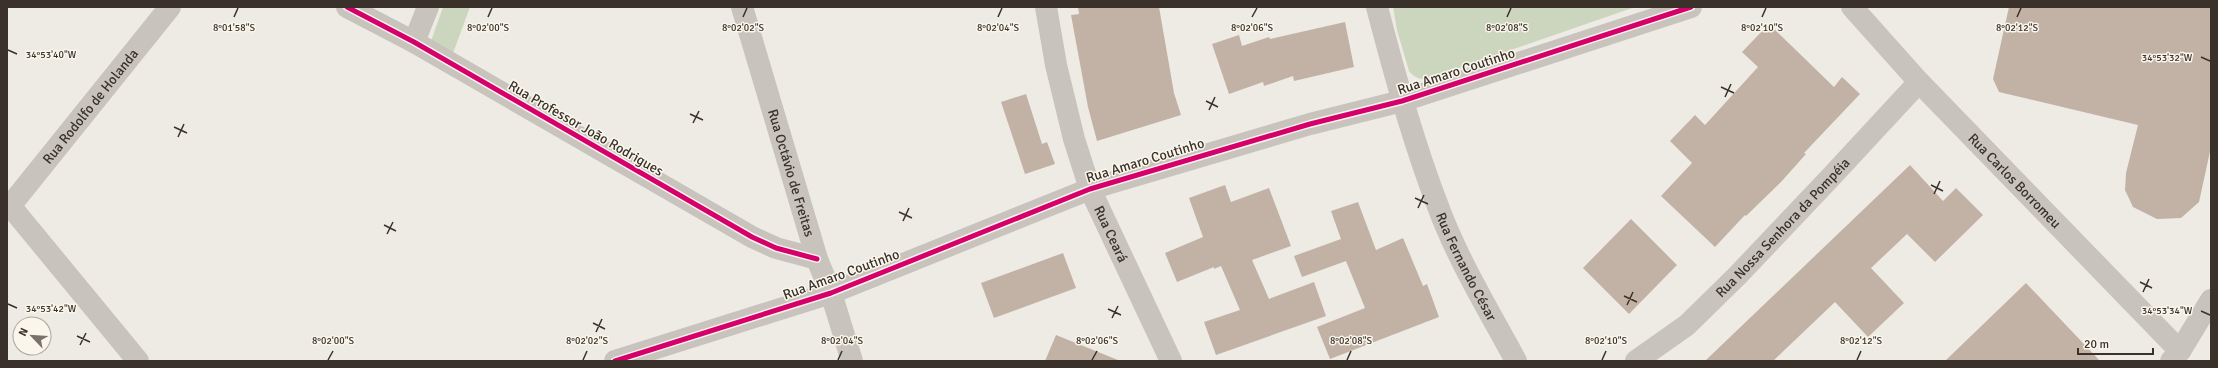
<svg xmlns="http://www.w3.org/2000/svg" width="2218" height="368" font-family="Signika,sans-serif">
  <rect width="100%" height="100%" fill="#eeebe4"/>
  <path fill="#ccd5be" d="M443,7H470L452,56L431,41Z
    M1393,7H1635L1433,77C1423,80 1416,80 1409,71L1397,30Z"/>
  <path fill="#c2b2a6" d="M1078,7H1159L1174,93L1181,115L1097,141L1088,107L1071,15L1079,14Z
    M2009,7H2211V147L2199,202L2181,218L2157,219L2133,207L2125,190L2126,173L2138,125L1999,92L1993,79Z
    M1345,22L1354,67L1294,81L1293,76L1264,86L1263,82L1229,94L1212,44L1239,35L1242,46L1269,37L1270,39Z
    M1769,24L1834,87L1842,77L1860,94L1804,153L1806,154L1781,182L1746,216L1745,215L1715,247L1661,196L1692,163L1670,141L1695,115L1705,125L1758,67L1742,52Z
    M1026,94L1042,144L1047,142L1055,164L1025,174L1001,102Z
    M1910,165L1943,201L1956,188L1983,215L1935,262L1907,234L1871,268L1904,303L1868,337L1835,302L1773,361H1705Z
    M1225,185L1231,202L1269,188L1291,246L1252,260L1269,299L1314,282L1326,316L1216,355L1204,322L1240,310L1221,266L1214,269V267L1177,282L1165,253L1203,237L1189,198Z
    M1358,202L1376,250L1403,238L1423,286L1427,284L1439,317L1330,359L1317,327L1365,308L1346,261L1302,277L1294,256L1341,239L1331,211Z
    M1631,219L1677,265L1629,314L1583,268Z
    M1063,253L1076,288L994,318L981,283Z
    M2026,283L2100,361H1945Z
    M1056,335L1118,360V361H1045Z"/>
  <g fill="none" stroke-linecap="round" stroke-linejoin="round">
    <g stroke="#c8c4bd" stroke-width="22">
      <path d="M347,7L414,42L752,237L776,248L817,259"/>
      <path id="s1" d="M742,7L817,259L831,293L852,361"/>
      <path id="s2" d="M1046,7L1056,65L1074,139L1090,189L1171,361"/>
      <path id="s3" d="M1377,7C1394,73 1412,138 1436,201C1456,257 1488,309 1516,361"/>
      <path id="s4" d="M1852,7L1919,82L2180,351"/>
      <path d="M414,42L428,7"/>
      <path d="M7,202L138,361"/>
      <path id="s5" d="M10,206L170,7"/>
      <path d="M615,361L831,293L1090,189L1310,124L1402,101L1691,7"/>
      <path id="s6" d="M1636,361L1687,325L1738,275L1830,178L1919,82"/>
      <path d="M2171,361L2180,351L2211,300"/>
    </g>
    <defs>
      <path id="cycleway" d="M347,7L414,42L752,237L776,248L817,259
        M615,361L831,293L1090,189L1310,124L1402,101L1691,7"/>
    </defs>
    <use href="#cycleway" stroke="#faf6ec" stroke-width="8"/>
    <use href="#cycleway" stroke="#d6006c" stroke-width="5"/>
  </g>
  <path fill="none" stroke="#39312a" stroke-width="1.5" d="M234,17L238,8M488,17L492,8M743,17L747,8M998,17L1002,8M1252,17L1257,8M1507,17L1511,8M1762,17L1766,8M2017,17L2021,8M8,50L17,54M2201,57L2210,61M1721,87L1734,93M1725,97L1731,84M1206,101L1218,107M1209,110L1215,97M690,114L703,120M693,123L699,111M174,127L187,133M178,137L184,124M1931,185L1943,191M1934,194L1940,181M1415,198L1428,204M1418,208L1424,195M899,212L912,218M903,221L909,208M384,225L396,231M387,234L393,222M2140,282L2152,288M2143,292L2149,279M1624,296L1637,302M8,304L17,308M1627,305L1633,292M1108,309L1121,315M2201,311L2210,315M1112,318L1118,306M593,323L605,329M596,332L602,319M77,336L90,342M80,345L86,333M328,360L333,351M583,360L587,351M838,360L842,351M1092,360L1097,351M1347,360L1351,351M1602,360L1606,351M1857,360L1861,351"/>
  <g text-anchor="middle" stroke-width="3" stroke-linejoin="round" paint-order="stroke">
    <g font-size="14" fill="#39312a" stroke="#faf6ec">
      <text transform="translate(1456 71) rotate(-18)" y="5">Rua Amaro Coutinho</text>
      <text dy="5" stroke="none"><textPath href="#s5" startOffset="128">Rua Rodolfo de Holanda</textPath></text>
      <text transform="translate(586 128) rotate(30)" y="5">Rua Professor João Rodrigues</text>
      <text transform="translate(1145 160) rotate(-17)" y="5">Rua Amaro Coutinho</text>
      <text dy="5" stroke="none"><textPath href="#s1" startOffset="173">Rua Octávio de Freitas</textPath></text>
      <text dy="5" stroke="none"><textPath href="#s4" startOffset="238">Rua Carlos Borromeu</textPath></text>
      <text dy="5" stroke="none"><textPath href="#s6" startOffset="199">Rua Nossa Senhora da Pompéia</textPath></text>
      <text dy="5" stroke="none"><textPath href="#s2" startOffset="237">Rua Ceará</textPath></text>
      <text dy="5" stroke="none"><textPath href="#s3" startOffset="275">Rua Fernando César</textPath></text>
      <text transform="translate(841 274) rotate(-20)" y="5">Rua Amaro Coutinho</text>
    </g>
  </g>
  <g font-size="10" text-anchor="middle" fill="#39312a" stroke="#faf6ec" stroke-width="3" stroke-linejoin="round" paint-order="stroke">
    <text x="234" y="31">8°01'58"S</text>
    <text x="488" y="31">8°02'00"S</text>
    <text x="743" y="31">8°02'02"S</text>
    <text x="998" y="31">8°02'04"S</text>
    <text x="1252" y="31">8°02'06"S</text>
    <text x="1507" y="31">8°02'08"S</text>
    <text x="1762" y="31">8°02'10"S</text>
    <text x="2017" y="31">8°02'12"S</text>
    <text x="51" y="58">34°53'40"W</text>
    <text x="2167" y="61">34°53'32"W</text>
    <text x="51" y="312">34°53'42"W</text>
    <text x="2167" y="314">34°53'34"W</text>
    <text x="333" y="344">8°02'00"S</text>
    <text x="587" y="344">8°02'02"S</text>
    <text x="842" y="344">8°02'04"S</text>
    <text x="1097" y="344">8°02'06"S</text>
    <text x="1351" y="344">8°02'08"S</text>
    <text x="1606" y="344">8°02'10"S</text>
    <text x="1861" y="344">8°02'12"S</text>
  </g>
  <rect width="2218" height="368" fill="none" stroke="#39312a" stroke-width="16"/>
  <g transform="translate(32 336) rotate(295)"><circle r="19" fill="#faf6ec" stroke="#ada79e"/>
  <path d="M0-3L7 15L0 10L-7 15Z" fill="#78726b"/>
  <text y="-6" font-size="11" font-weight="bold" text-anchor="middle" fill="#39312a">N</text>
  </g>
  <path d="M2078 348v6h75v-6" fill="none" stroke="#39312a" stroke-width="2"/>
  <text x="2084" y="348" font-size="12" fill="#39312a" stroke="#faf6ec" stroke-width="3" paint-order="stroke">20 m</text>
</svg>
